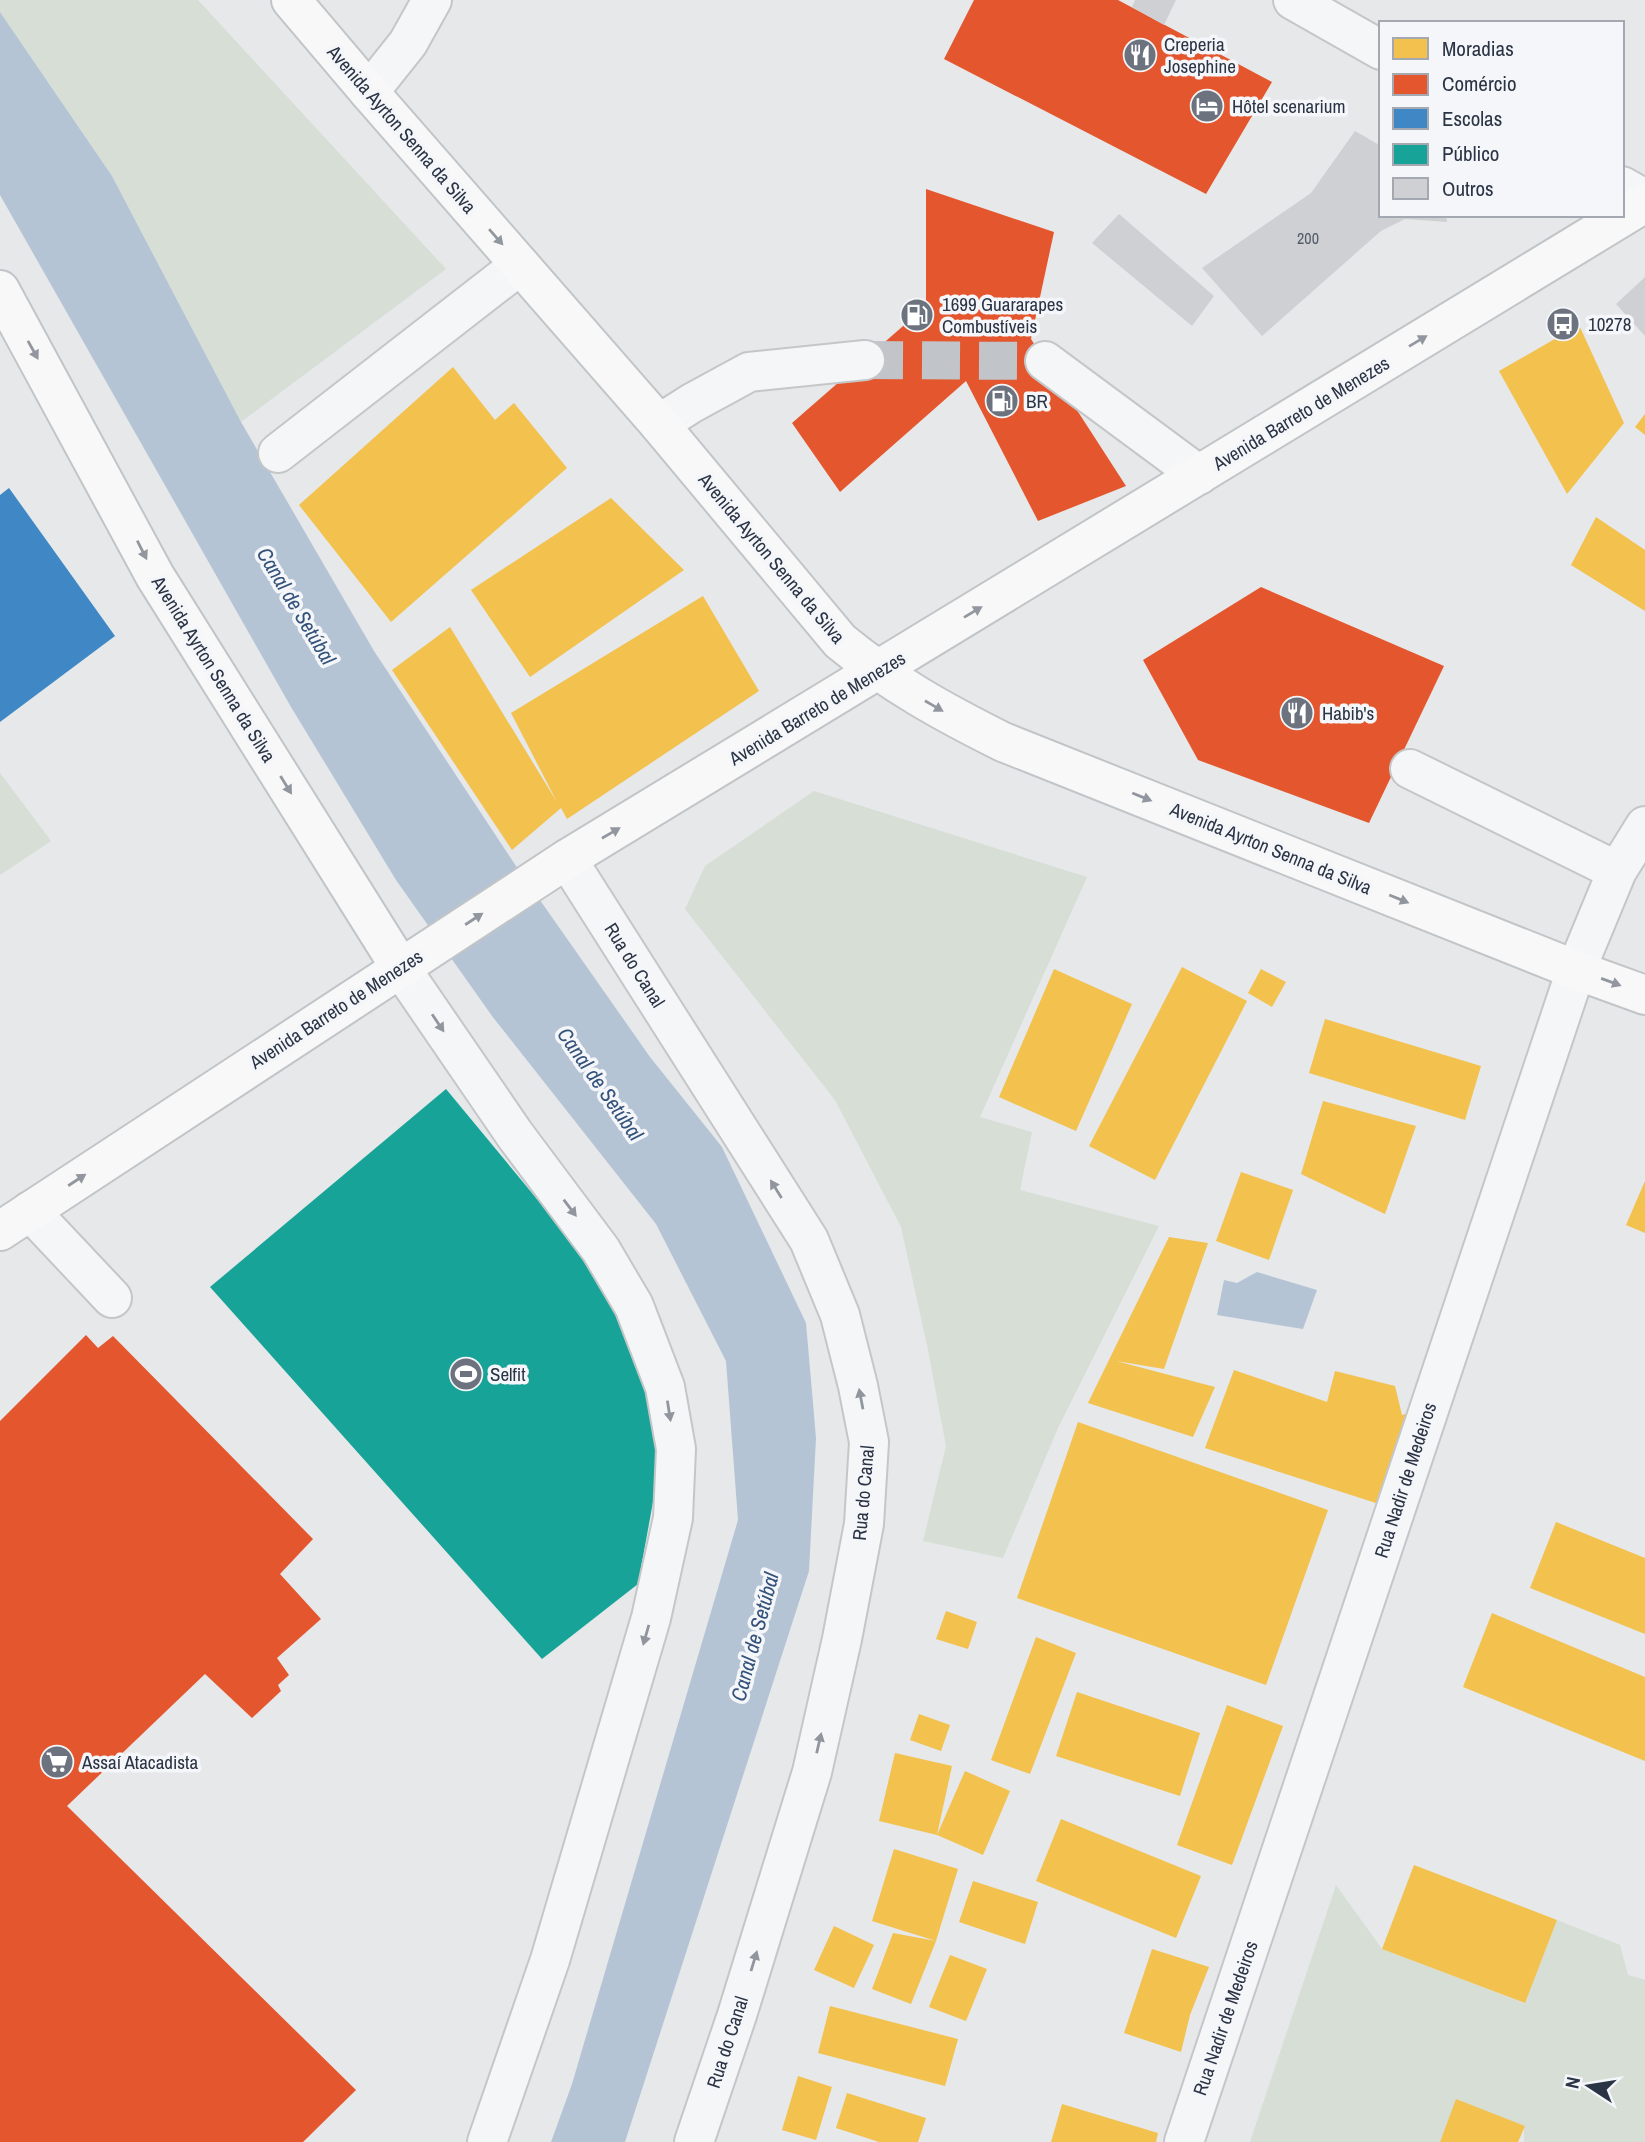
<svg xmlns="http://www.w3.org/2000/svg" width="1645" height="2142" font-family="'Archivo Narrow',sans-serif">
  <rect width="100%" height="100%" fill="#e6e8ea"/>
  <path fill="#d6ded6" d="M0,0H198L446,269L241,422L112,176L0,12Z
    M0,773L51,841L0,875Z
    M814,791L1087,877L980,1117L1032,1132L1020,1190L1159,1226L1058,1428L1003,1558L923,1541L946,1446L927,1345L901,1227L835,1100L685,909L705,866Z
    M1336,1885L1382,1949L1524,2003L1557,1920L1620,1945L1628,1975L1645,1980V2142H1524V2126L1456,2100L1440,2142H1250Z"/>
  <path fill="#b4c4d5" d="M0,12L112,176L241,422L374,651L516,866L650,1057L722,1147L806,1323L816,1438L809,1571L625,2142H551L572,2084L738,1520L726,1361L656,1224L492,1016L396,880L291,707L0,195Z
    M1257,1272L1317,1290L1303,1329L1217,1315L1224,1280L1237,1283Z"/>
  <path fill="#f2c14e" d="M1579,325L1624,423L1567,494L1499,371Z
    M453,367L495,420L514,403L567,468L391,622L299,505Z
    M1645,414V435L1635,427Z
    M611,498L684,570L530,677L471,590Z
    M1596,517L1645,550V611L1571,565Z
    M703,596L759,691L567,819L561,808L512,850L392,670L450,627L557,802L511,713Z
    M1182,967L1247,1001L1155,1180L1089,1146Z
    M1054,969L1132,1004L1076,1131L999,1097Z
    M1261,969L1286,982L1272,1007L1248,993Z
    M1325,1019L1481,1066L1465,1120L1309,1073Z
    M1323,1101L1416,1126L1385,1214L1301,1174Z
    M1241,1172L1293,1190L1269,1260L1216,1241Z
    M1645,1181V1233L1626,1225Z
    M1169,1237L1208,1243L1164,1369L1116,1361L1215,1387L1193,1437L1088,1403Z
    M1234,1370L1327,1402L1335,1371L1395,1386L1402,1415L1412,1412L1379,1504L1205,1448Z
    M1078,1422L1328,1510L1266,1685L1017,1598Z
    M1556,1522L1645,1558V1634L1530,1588Z
    M946,1611L977,1622L968,1649L936,1639Z
    M1492,1613L1645,1677V1761L1463,1687Z
    M1036,1637L1076,1653L1030,1774L991,1760Z
    M1077,1692L1200,1733L1180,1796L1056,1756Z
    M1227,1705L1283,1726L1232,1865L1177,1845Z
    M919,1714L950,1725L941,1751L910,1740Z
    M895,1753L952,1766L937,1835L879,1821Z
    M965,1771L1010,1791L983,1855L937,1835Z
    M1061,1819L1201,1876L1176,1938L1036,1881Z
    M894,1849L958,1869L936,1941L872,1921Z
    M1414,1865L1557,1920L1525,2003L1382,1949Z
    M973,1881L1038,1902L1025,1944L959,1922Z
    M834,1926L874,1945L854,1988L814,1970Z
    M893,1933L936,1941L911,2004L872,1989Z
    M1152,1949L1209,1967L1190,2015L1181,2052L1124,2033Z
    M950,1955L987,1969L966,2021L929,2007Z
    M830,2006L958,2039L945,2086L818,2053Z
    M798,2076L832,2087L816,2140L782,2130Z
    M847,2093L926,2118L918,2142H879L836,2128Z
    M1456,2099L1525,2126L1518,2142H1440Z
    M1062,2104L1158,2133L1156,2142H1051Z"/>
  <path fill="#e4572e" d="M974,0H1118L1272,82L1206,194L944,59Z
    M926,189L1054,232L1031,339L1126,486L1038,521L966,381L840,492L792,423L926,306Z
    M1261,587L1444,666L1369,823L1198,760L1143,660Z
    M86,1335L98,1348L113,1336L313,1539L280,1574L321,1619L277,1658L289,1675L278,1685L281,1691L252,1718L205,1674L67,1806L356,2090L303,2142H0V1421Z"/>
  <path fill="#3f88c5" d="M9,488L115,636L0,722V495Z"/>
  <path fill="#17a398" d="M446,1089L609,1286L651,1397L657,1440V1480L638,1584L542,1659L210,1287Z"/>
  <path fill="#ced0d3" d="M1135,0H1176L1164,25L1132,7Z
    M1355,131L1381,146V215H1446L1447,222L1405,219L1381,231L1262,336L1202,268L1311,193Z
    M1119,214L1214,296L1192,326L1092,243Z
    M1645,277V336L1616,304Z"/>
  <g fill="none" stroke-linecap="round" stroke-linejoin="round">
    <path stroke="#c1c4c9" stroke-width="38" stroke-dasharray="38 19" stroke-linecap="butt" d="M865,360L1045,361"/>
    <defs>
      <path id="minor" d="M1293,0L1381,50
        M369,92L408,43L432,0
        M1622,186L1645,199
        M1045,361L1199,475
        M659,424L692,403L749,372L865,360
        M278,453L520,265
        M1410,769L1617,871
        M567,859L809,1240L840,1315L858,1386L869,1442L864,1524L842,1639L812,1772L737,2015L694,2142
        M400,967L515,1135L601,1250L634,1306L665,1387L676,1449L673,1518L651,1618L550,1960L487,2142
        M30,1211L112,1298
        M1184,2142L1576,970L1617,871L1645,826"/>
      <path id="major" d="M291,0L369,92L659,424L840,641C892,684 943,712 1003,742L1576,970L1645,995
        M0,290L155,576L400,967
        M0,1231L567,859L1645,203"/>
    </defs>
    <use href="#minor" stroke="#c4c6c8" stroke-width="42"/>
    <use href="#major" stroke="#c2c5c8" stroke-width="42"/>
    <use href="#minor" stroke="#f5f6f7" stroke-width="38"/>
    <use href="#major" stroke="#f8f8f8" stroke-width="38"/>
  </g>
  <defs><path id="oneway-solid" d="M-6-.8H1V-3.2L6.5 0L1 3.2V.8H-6Z" transform="scale(1.75)"/></defs>
  <g fill="#92969e">
    <use href="#oneway-solid" transform="translate(496 237) rotate(49)"/>
    <use href="#oneway-solid" transform="translate(1418 341) rotate(-31)"/>
    <use href="#oneway-solid" transform="translate(33 350) rotate(61)"/>
    <use href="#oneway-solid" transform="translate(142 550) rotate(63)"/>
    <use href="#oneway-solid" transform="translate(973 612) rotate(-31)"/>
    <use href="#oneway-solid" transform="translate(934 706) rotate(30)"/>
    <use href="#oneway-solid" transform="translate(286 785) rotate(58)"/>
    <use href="#oneway-solid" transform="translate(1142 797) rotate(22)"/>
    <use href="#oneway-solid" transform="translate(611 833) rotate(-30)"/>
    <use href="#oneway-solid" transform="translate(1399 899) rotate(22)"/>
    <use href="#oneway-solid" transform="translate(474 919) rotate(-33)"/>
    <use href="#oneway-solid" transform="translate(1611 982) rotate(20)"/>
    <use href="#oneway-solid" transform="translate(77 1180) rotate(-33)"/>
  </g>
  <g fill="#90959e">
    <use href="#oneway-solid" transform="translate(438 1023) rotate(56)"/>
    <use href="#oneway-solid" transform="translate(776 1189) rotate(-122)"/>
    <use href="#oneway-solid" transform="translate(570 1208) rotate(53)"/>
    <use href="#oneway-solid" transform="translate(861 1399) rotate(-101)"/>
    <use href="#oneway-solid" transform="translate(669 1411) rotate(81)"/>
    <use href="#oneway-solid" transform="translate(646 1635) rotate(106)"/>
    <use href="#oneway-solid" transform="translate(819 1743) rotate(-77)"/>
    <use href="#oneway-solid" transform="translate(754 1961) rotate(-73)"/>
  </g>
  <defs>
    <symbol id="restaurant-disc" viewBox="-11 -11 22 22"><circle r="9.5" fill="#6c737f" stroke="#f4f6f9"/><path d="M-5-6h1v4h1v-4h1v4h1v-4h1v5L-1.5 .5V6h-2V.5L-5-1ZM5-6V6H3V1.5H1.5Q1.5-4 5-6Z" fill="#fff"/></symbol>
    <symbol id="hotel-disc" viewBox="-11 -11 22 22"><circle r="9.5" fill="#6c737f" stroke="#f4f6f9"/><path d="M-6-4.5h1.5V1H6V5H4.5V3h-9V5H-6ZM-4 0a1.8 1.8 0 1 1 3.6 0ZM.5 0V-2.5h3Q6-2.5 6 0Z" fill="#fff"/></symbol>
    <symbol id="fuel-disc" viewBox="-11 -11 22 22"><circle r="9.5" fill="#6c737f" stroke="#f4f6f9"/><path d="M-5.5-6h7V0h2V4h1.3V-2.5L3-4.5l.8-.8L6-3V5H2.5V1h-1V6h-7ZM-4.2-4.7v3.2H.2V-4.7Z" fill="#fff"/></symbol>
    <symbol id="bus-disc" viewBox="-11 -11 22 22"><circle r="9.5" fill="#6c737f" stroke="#f4f6f9"/><path d="M-5-6H5V4H4V6H2V4H-2V6H-4V4H-5ZM-3.5-4V0h7V-4ZM-3.5 1.2v1.5H-2V1.2ZM2 1.2v1.5H3.5V1.2Z" fill="#fff"/></symbol>
    <symbol id="stadium-disc" viewBox="-11 -11 22 22"><circle r="9.5" fill="#6c737f" stroke="#f4f6f9"/><path d="M0-5a6.5 5 0 1 0 0 10a6.5 5 0 1 0 0-10ZM-3.5-1.8h7v3.6h-7Z" fill="#fff"/></symbol>
    <symbol id="supermarket-disc" viewBox="-11 -11 22 22"><circle r="9.5" fill="#6c737f" stroke="#f4f6f9"/><path d="M-6-5.5h2.5l.6 2H6L4.5 2H-2.5L-4.4-4H-6ZM-1.5 3.2a1.3 1.3 0 1 0 .1 0ZM3 3.2a1.3 1.3 0 1 0 .1 0Z" fill="#fff"/></symbol>
  </defs>
  <g fill-rule="evenodd">
    <use href="#restaurant-disc" x="1121" y="36" width="38" height="38"/>
    <use href="#hotel-disc" x="1188" y="87" width="38" height="38"/>
    <use href="#fuel-disc" x="898" y="296" width="38" height="38"/>
    <use href="#bus-disc" x="1544" y="305" width="38" height="38"/>
    <use href="#fuel-disc" x="983" y="382" width="38" height="38"/>
    <use href="#restaurant-disc" x="1278" y="694" width="38" height="38"/>
    <use href="#stadium-disc" x="447" y="1355" width="38" height="38"/>
    <use href="#supermarket-disc" x="38" y="1743" width="38" height="38"/>
  </g>
  <g text-anchor="middle" stroke-width="7" stroke-linejoin="round" paint-order="stroke">
    <g font-size="16" fill="#545c69">
      <text x="1308" y="244">200</text>
    </g>
    <g font-size="19" fill="#2b3445" stroke="#f4f6f9" text-anchor="start">
      <text x="1164" y="51">Creperia<tspan x="1164" dy="22">Josephine</tspan></text>
      <text x="1232" y="113">Hôtel scenarium</text>
      <text x="942" y="311">1699 Guararapes<tspan x="942" dy="22">Combustíveis</tspan></text>
      <text x="1588" y="331">10278</text>
      <text x="1026" y="408">BR</text>
      <text x="1322" y="720">Habib's</text>
      <text x="490" y="1381">Selfit</text>
      <text x="82" y="1769">Assaí Atacadista</text>
    </g>
    <g font-size="19" fill="#2b3445" stroke="#f4f6f9">
      <text transform="translate(402 129) rotate(49)" y="7">Avenida Ayrton Senna da Silva</text>
      <text transform="translate(1301 413) rotate(-31)" y="7">Avenida Barreto de Menezes</text>
      <text transform="translate(772 558) rotate(50)" y="7">Avenida Ayrton Senna da Silva</text>
      <text transform="translate(214 669) rotate(58)" y="7">Avenida Ayrton Senna da Silva</text>
      <text transform="translate(817 708) rotate(-31)" y="7">Avenida Barreto de Menezes</text>
      <text transform="translate(1271 848) rotate(22)" y="7">Avenida Ayrton Senna da Silva</text>
      <text transform="translate(635 965) rotate(58)" y="7">Rua do Canal</text>
      <text transform="translate(336 1009) rotate(-33)" y="7">Avenida Barreto de Menezes</text>
      <text transform="translate(1405 1480) rotate(-72)" y="7">Rua Nadir de Medeiros</text>
      <text transform="translate(863 1493) rotate(-85)" y="7">Rua do Canal</text>
      <text transform="translate(1225 2018) rotate(-71)" y="7">Rua Nadir de Medeiros</text>
      <text transform="translate(727 2042) rotate(-72)" y="7">Rua do Canal</text>
    </g>
    <g font-size="21" font-style="italic" fill="#34527a" stroke="#f4f6f9">
      <text transform="translate(296 606) rotate(59)" y="7">Canal de Setúbal</text>
      <text transform="translate(600 1084) rotate(55)" y="7">Canal de Setúbal</text>
      <text transform="translate(755 1637) rotate(-75)" y="7">Canal de Setúbal</text>
    </g>
  </g>
  <rect x="1379" y="21" width="245" height="196" fill="#f4f6f9" stroke="#a4a8b1" stroke-width="2"/>
  <rect x="1393" y="38" width="35" height="21" fill="#f2c14e" stroke="#a4a8b1" stroke-width="2"/>
  <text x="1442" y="56" font-size="21" fill="#2b3445">Moradias</text>
  <rect x="1393" y="74" width="35" height="21" fill="#e4572e" stroke="#a4a8b1" stroke-width="2"/>
  <text x="1442" y="91" font-size="21" fill="#2b3445">Comércio</text>
  <rect x="1393" y="108" width="35" height="21" fill="#3f88c5" stroke="#a4a8b1" stroke-width="2"/>
  <text x="1442" y="126" font-size="21" fill="#2b3445">Escolas</text>
  <rect x="1393" y="144" width="35" height="21" fill="#17a398" stroke="#a4a8b1" stroke-width="2"/>
  <text x="1442" y="161" font-size="21" fill="#2b3445">Público</text>
  <rect x="1393" y="178" width="35" height="21" fill="#ced0d3" stroke="#a4a8b1" stroke-width="2"/>
  <text x="1442" y="196" font-size="21" fill="#2b3445">Outros</text>
  <g transform="translate(1589 2086) rotate(282)" stroke="#f4f6f9" stroke-width="5" paint-order="stroke">
  <path d="M0-5L12 26L0 18L-12 26Z" fill="#2b3445"/>
  <text y="-10" font-size="19" font-weight="bold" text-anchor="middle" fill="#2b3445">N</text>
  </g>
</svg>
